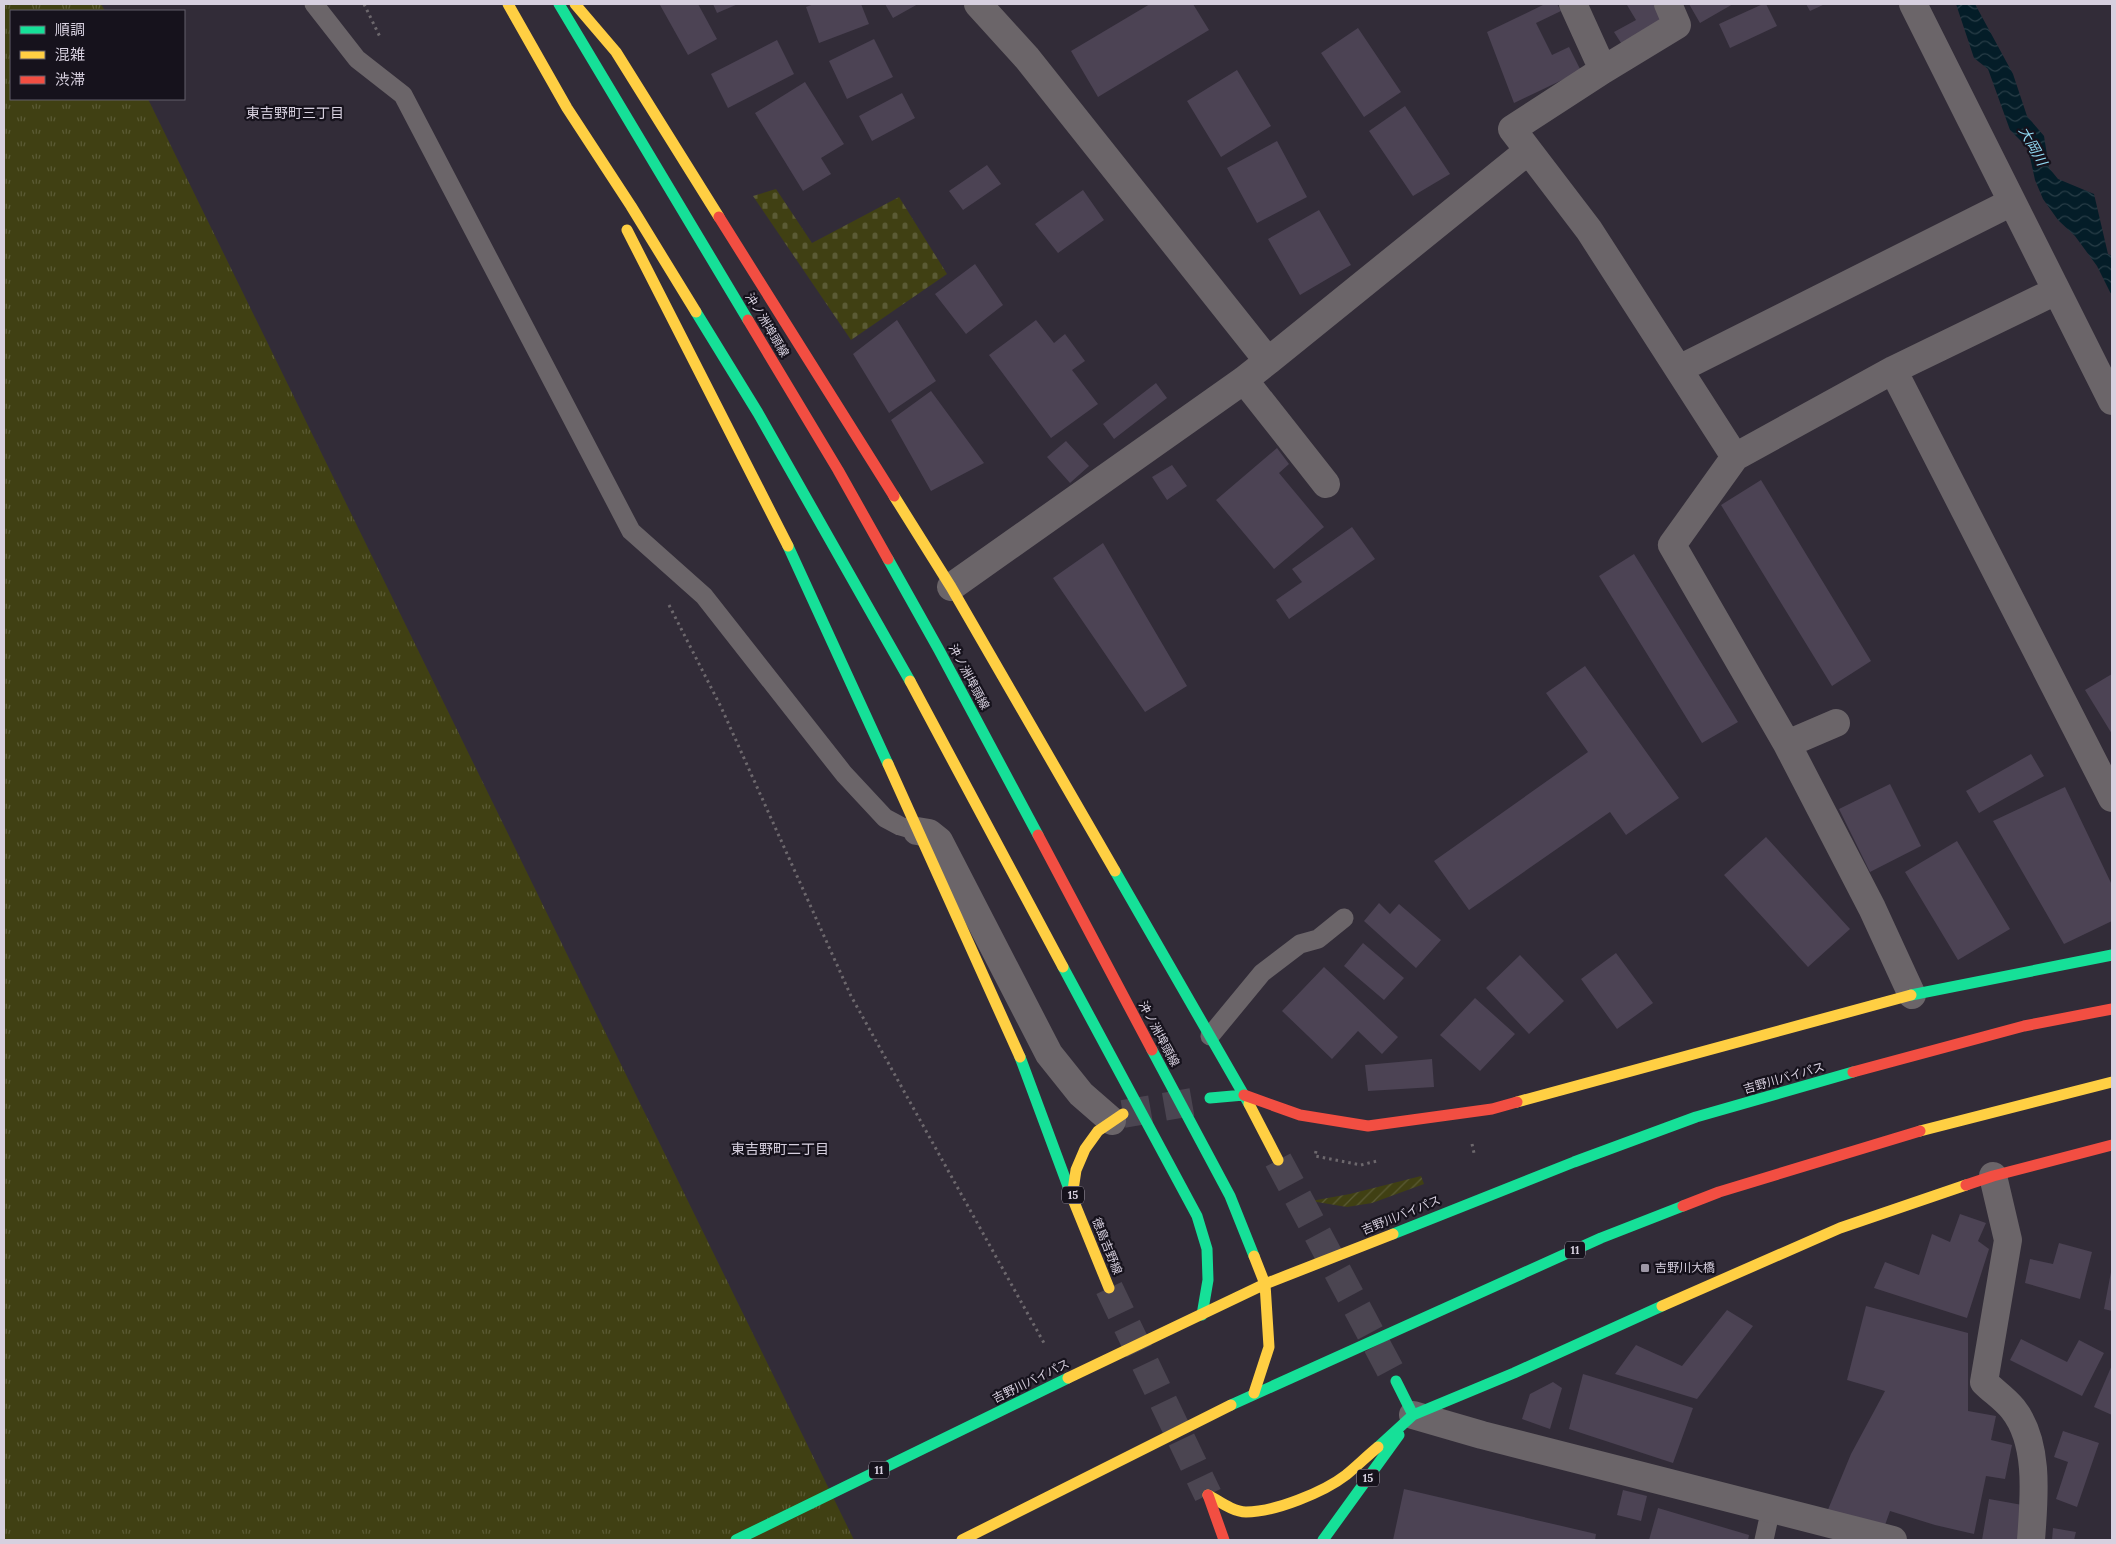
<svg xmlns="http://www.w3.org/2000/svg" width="2116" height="1544" font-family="Lora,'Noto Sans JP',serif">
  <defs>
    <pattern id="cemetery-stones" width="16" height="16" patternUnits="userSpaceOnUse" patternTransform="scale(1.25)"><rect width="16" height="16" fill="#404013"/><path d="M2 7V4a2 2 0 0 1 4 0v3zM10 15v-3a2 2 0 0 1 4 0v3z" fill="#5b5b35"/></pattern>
    <pattern id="park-tufts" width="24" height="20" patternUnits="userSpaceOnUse" patternTransform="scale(1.25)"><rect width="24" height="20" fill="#404013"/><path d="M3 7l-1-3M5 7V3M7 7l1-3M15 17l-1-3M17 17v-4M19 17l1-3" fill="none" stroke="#5b5b35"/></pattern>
    <pattern id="garden-furrows" width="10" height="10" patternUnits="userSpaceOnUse" patternTransform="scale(1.25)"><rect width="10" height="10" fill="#404013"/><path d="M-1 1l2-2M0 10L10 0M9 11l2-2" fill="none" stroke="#5b5b35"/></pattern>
    <pattern id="water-waves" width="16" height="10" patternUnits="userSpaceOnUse" patternTransform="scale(1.25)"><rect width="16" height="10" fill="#041d28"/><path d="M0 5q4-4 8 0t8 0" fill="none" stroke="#283d47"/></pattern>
  </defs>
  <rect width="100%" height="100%" fill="#322c38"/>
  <path fill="url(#cemetery-stones)" d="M776,189L812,243L899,197L947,274L851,340L753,196Z"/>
  <path fill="url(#park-tufts)" d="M4,4H101L105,11H11V99H148L854,1540H4Z"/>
  <path fill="url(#garden-furrows)" d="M1421,1176L1424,1184L1372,1203L1347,1207L1311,1201L1350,1194Z"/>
  <path fill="url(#water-waves)" d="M1956,4H1975L2013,74L2027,116L2044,136L2049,168L2058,179L2094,194L2108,254L2112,256V296L2097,266L2075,236L2058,220L2043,199L2035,180L2028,148L2010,130L1988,69L1974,58Z"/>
  <path fill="#4c4354" d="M662,4H698L717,39L688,55L660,5Z
    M713,4H738L717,13Z
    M814,4H861L869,24L819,43L806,7Z
    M885,4H918L893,18Z
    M1150,4H1193L1209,30L1098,97L1071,51Z
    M1545,4H1557L1561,11L1536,23L1552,55L1569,47L1581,71L1514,103L1487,32Z
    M1630,4H1654L1664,22L1623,46L1614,32L1636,20L1627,5Z
    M1689,4H1733L1700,23Z
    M1763,4H1766L1777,26L1730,48L1719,24Z
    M1806,4H1825L1810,11Z
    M1358,28L1401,92L1364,117L1321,53Z
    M874,39L893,77L847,99L829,61Z
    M777,40L794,74L728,108L711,74Z
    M1237,70L1271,126L1221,157L1187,101Z
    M805,82L844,144L821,158L831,174L803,191L755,113Z
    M902,93L915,118L872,141L859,116Z
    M1405,106L1450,174L1413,196L1369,131Z
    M1277,141L1307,197L1257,223L1227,168Z
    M987,165L1001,184L963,210L949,191Z
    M1083,190L1104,220L1058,253L1035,224Z
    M1319,210L1351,265L1300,295L1268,239Z
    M975,264L1003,305L966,334L935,294Z
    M897,320L936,381L889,413L853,354Z
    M1036,320L1054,343L1065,334L1085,361L1072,370L1098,404L1051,438L989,355Z
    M1156,383L1167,398L1114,439L1103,424Z
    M931,391L984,463L931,491L891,420Z
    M1066,441L1089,466L1070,483L1047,457Z
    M1277,448L1289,464L1279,473L1324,527L1274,569L1216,500Z
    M1172,465L1187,486L1167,500L1152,477Z
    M1761,480L1871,661L1832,686L1721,505Z
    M1352,527L1375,559L1289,619L1276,600L1302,582L1292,569Z
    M1103,543L1187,686L1145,712L1053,578Z
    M1634,554L1738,722L1702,743L1599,576Z
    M1585,666L1679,798L1626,835L1610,812L1469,910L1434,861L1588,752L1546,693Z
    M2112,674V734L2085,690Z
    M2031,754L2044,776L1979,813L1966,791Z
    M1890,784L1921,846L1870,872L1839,809Z
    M2065,787L2112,885V921L2064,944L1993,821Z
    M1766,837L1850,929L1808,967L1724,875Z
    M1957,841L2010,929L1958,960L1905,872Z
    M1379,903L1390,914L1399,904L1441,940L1416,968L1364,921Z
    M1363,943L1404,978L1384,1000L1344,966Z
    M1616,953L1653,1003L1617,1029L1581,979Z
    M1520,955L1564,1001L1529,1034L1486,988Z
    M1324,967L1398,1037L1382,1054L1358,1031L1332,1059L1282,1011Z
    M1475,998L1515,1034L1480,1071L1440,1035Z
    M1432,1059L1434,1087L1368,1091L1365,1065Z
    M1960,1214L1986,1223L1978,1241L1989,1249L1967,1318L1874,1288L1885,1262L1919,1275L1932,1234L1950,1242Z
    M2059,1243L2092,1252L2080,1299L2025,1283L2030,1259L2053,1264Z
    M2111,1272H2112V1311L2104,1309Z
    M1866,1306L1968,1333V1411L1996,1416L1991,1440L2012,1445L2005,1479L1986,1476L1974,1534L1935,1525L1890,1511L1885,1525L1827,1512L1851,1454L1885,1391L1847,1380Z
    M1727,1310L1753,1326L1697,1399L1615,1374L1636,1345L1682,1366Z
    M2021,1339L2067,1362L2079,1340L2104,1353L2082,1396L2010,1360Z
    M2112,1365V1415L2094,1407Z
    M1583,1374L1693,1408L1673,1463L1569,1429Z
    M1553,1382L1562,1388L1550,1429L1522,1419L1530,1394Z
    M2063,1431L2099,1443L2077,1507L2056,1499L2068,1462L2054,1457Z
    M1404,1489L1596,1534L1595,1540H1393Z
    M1623,1490L1647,1496L1641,1521L1617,1515Z
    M1989,1499L2028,1506L2022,1540H1982Z
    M1658,1508L1749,1535L1748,1540H1649Z
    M2053,1528L2076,1532L2074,1540H2052Z"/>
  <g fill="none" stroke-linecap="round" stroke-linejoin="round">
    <path stroke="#4b4551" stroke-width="28" stroke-dasharray="28 14" stroke-linecap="butt" d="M1278,1160L1396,1381"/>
    <path stroke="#4b4551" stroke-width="28" stroke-dasharray="28 14" stroke-linecap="butt" d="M1123,1114L1203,1100
      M1109,1288L1208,1495"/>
    <path stroke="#6d686d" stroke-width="3" stroke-dasharray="2.5 4" stroke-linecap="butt" d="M364,4L381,39
      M669,605L721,707L851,996L1044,1343
      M1472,1144L1474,1153
      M1316,1151L1315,1156L1361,1165L1377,1161"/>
    <path stroke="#6b6569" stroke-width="19" d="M314,4L357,59L403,95L631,531L704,596L844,774L885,818L900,826L917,831
      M1210,1036L1262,973L1300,944L1318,939L1344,918
      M1764,1540L1771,1508"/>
    <path stroke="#6b6569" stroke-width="28" d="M978,4L1027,58L1268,361L1528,151
      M1573,4L1603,70L1512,129L1589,230L1735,457L1672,545L1787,744L1872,908L1912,995
      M1913,4L2112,401
      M1603,70L1677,25L1668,4
      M1679,369L2012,202
      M1893,370L2112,798
      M1244,380L1326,484
      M1735,457L1893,370L2056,291
      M951,587L1244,380L1268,361
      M1787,744L1836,723
      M917,831L929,833L939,841L1049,1054L1081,1094L1112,1121
      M1993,1176L2008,1240L1984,1382C1993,1391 2005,1399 2013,1409C2040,1443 2034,1499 2031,1540
      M1413,1415L1482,1435L1893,1540"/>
    <path stroke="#16e098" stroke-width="11" d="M559,4L748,320
      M696,312L758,413L910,681
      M788,546L888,764
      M888,559L939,650L1038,835
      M1115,871L1249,1104
      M1063,967L1197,1216L1207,1249L1208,1280L1202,1315
      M1911,995L2112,955
      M1152,1050L1230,1196L1254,1256
      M1020,1057L1072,1197
      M1210,1098L1244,1095
      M1393,1234L1574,1162L1696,1117L1853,1072
      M1396,1381L1413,1415
      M1231,1405L1601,1238L1683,1206
      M1378,1447L1413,1415L1514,1373L1662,1306
      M736,1540L1068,1378
      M1323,1540L1399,1435"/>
    <path stroke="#ffcf43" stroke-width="11" d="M508,4L567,108L631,206L696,312
      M575,4L616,52L719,217
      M627,230L788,546
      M894,496L951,587L1115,871
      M910,681L1063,967
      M888,764L1020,1057
      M1517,1102L1911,995
      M1249,1104L1278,1160
      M1920,1131L2112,1082
      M1109,1288L1072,1197L1076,1170L1085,1149L1098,1131L1123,1114
      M1662,1306L1840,1228L1966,1185
      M1068,1378L1265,1284L1393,1234
      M1254,1393L1269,1347L1265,1284L1254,1256
      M1208,1495C1219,1501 1233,1512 1246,1512C1275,1512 1324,1492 1346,1475C1357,1466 1367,1456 1378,1447
      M962,1540L1231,1405"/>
    <path stroke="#f24e42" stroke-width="11" d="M719,217L894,496
      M748,320L838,470L888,559
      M1038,835L1152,1050
      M1853,1072L2024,1026L2112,1009
      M1244,1095L1300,1115L1368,1126L1492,1109L1517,1102
      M1966,1185L1993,1176L2112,1145
      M1683,1206L1719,1192L1920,1131
      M1208,1495L1224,1540"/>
  </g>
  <rect fill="#9d97a5" stroke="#16121c" stroke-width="2" x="1640" y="1263" width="10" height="10" rx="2.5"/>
  <g text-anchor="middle" stroke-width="4.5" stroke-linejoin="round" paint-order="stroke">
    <g fill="#16121c" stroke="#9d97a4" stroke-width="1">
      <rect x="1062" y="1186.5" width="22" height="17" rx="4"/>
      <rect x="1565" y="1241.5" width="20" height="17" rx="4"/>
      <rect x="869" y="1461.5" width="20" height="17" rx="4"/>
      <rect x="1357" y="1469.5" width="22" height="17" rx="4"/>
    </g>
    <g font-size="11" font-weight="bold" fill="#d7d0df">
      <text x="1073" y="1199">15</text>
      <text x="1575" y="1254">11</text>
      <text x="879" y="1474">11</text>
      <text x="1368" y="1482">15</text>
    </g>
    <g font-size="12" fill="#d7d0df" stroke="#16121c">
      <text transform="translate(767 325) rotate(59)" y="4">沖ノ洲埠頭線</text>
      <text transform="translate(969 677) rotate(62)" y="4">沖ノ洲埠頭線</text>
      <text transform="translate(1159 1034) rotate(62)" y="4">沖ノ洲埠頭線</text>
      <text transform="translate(1784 1078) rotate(-16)" y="4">吉野川バイパス</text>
      <text transform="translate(1401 1215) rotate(-22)" y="4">吉野川バイパス</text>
      <text transform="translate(1107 1246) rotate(68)" y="4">徳島吉野線</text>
      <text transform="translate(1031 1381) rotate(-26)" y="4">吉野川バイパス</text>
    </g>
    <g font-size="12" fill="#d7d0df" stroke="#16121c" text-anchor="start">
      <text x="1655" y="1272">吉野川大橋</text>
    </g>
    <g font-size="14" fill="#d7d0df" stroke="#16121c">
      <text x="295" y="118">東吉野町三丁目</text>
      <text x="780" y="1154">東吉野町二丁目</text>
    </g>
    <g font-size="14" font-style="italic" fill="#92dcf5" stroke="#16121c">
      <text transform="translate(2033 146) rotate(61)" y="5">大岡川</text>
    </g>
  </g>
  <rect width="2116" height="1544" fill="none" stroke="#d7d0df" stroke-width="10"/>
  <rect x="10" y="10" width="175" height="90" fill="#16121c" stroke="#635e6a"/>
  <rect x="20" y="26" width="25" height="8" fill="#16e098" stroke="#635e6a"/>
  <text x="55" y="35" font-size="15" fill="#d7d0df">順調</text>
  <rect x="20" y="51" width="25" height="8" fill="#ffcf43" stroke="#635e6a"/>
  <text x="55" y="60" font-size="15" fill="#d7d0df">混雑</text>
  <rect x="20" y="76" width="25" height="8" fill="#f24e42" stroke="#635e6a"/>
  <text x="55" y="85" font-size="15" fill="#d7d0df">渋滞</text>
</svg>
